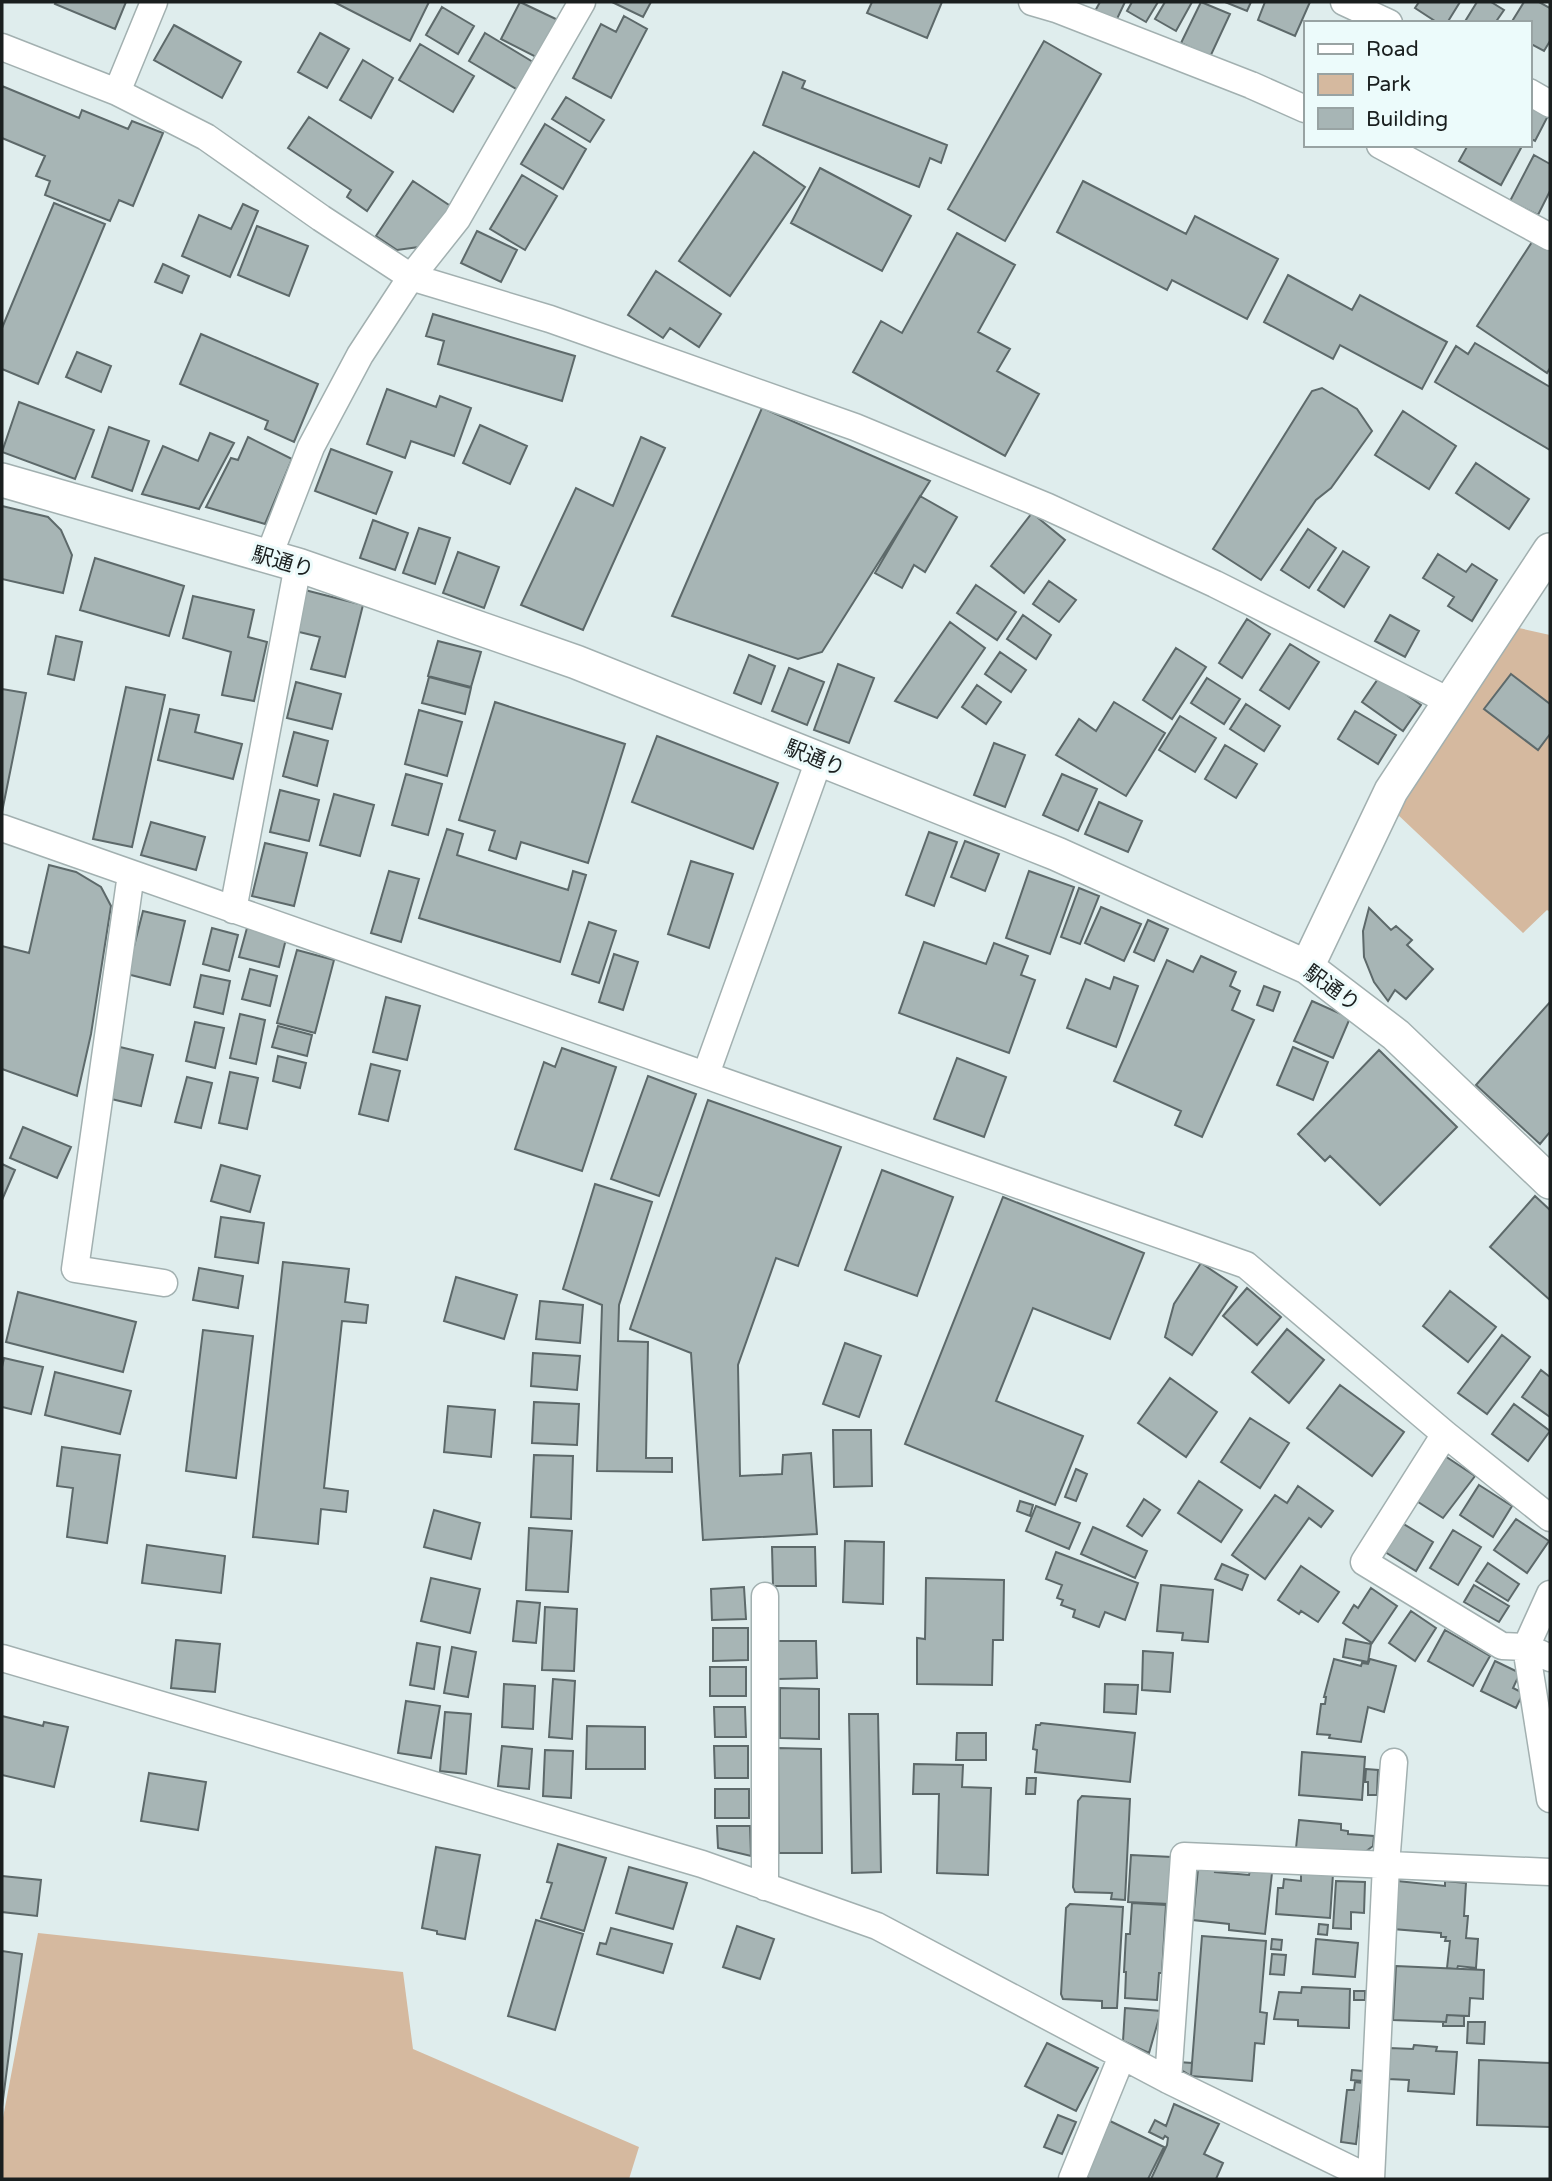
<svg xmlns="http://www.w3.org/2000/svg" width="1552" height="2181" font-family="'Varela Round','Noto Sans JP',sans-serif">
  <rect width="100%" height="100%" fill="#dfeded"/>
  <path fill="#d5b99f" d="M1519,628L1550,635V912L1547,910L1523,933L1396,813Z
    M38,1933L403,1972L413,2049L639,2147L629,2179H2V2123Z"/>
  <path fill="#a7b5b5" stroke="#5d696a" stroke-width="2" d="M56,2H126L115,29L55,4Z
    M334,2H429L410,41Z
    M520,2L558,20L538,58L501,39Z
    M612,2H651L643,17Z
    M872,2H942L927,38L867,13Z
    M1100,2H1125L1116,21L1095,11Z
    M1132,2H1158L1146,22L1127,11Z
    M1165,2H1192L1176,31L1155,19Z
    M1201,2L1230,14L1210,57L1181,43Z
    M1225,2H1251L1247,11Z
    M1265,2H1310L1295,36L1258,20Z
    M1419,2H1460L1447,23H1438L1415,8Z
    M1477,2H1491L1504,10L1495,23H1464Z
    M1524,2H1539L1550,8V41L1544,51L1529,43V23H1511Z
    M442,7L474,26L458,54L426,35Z
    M624,16L647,29L611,98L573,78L601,24L616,32Z
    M174,25L241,62L222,98L154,60Z
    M320,33L349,49L327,88L298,72Z
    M485,33L533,62L518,90L469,61Z
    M1044,41L1101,74L1005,241L948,209Z
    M420,44L474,76L453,112L399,80Z
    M363,60L393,78L371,118L340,100Z
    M783,72L805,81L802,88L947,145L941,163L930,158L919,187L763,125Z
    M2,86L79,118L82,110L128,129L132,121L163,133L133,206L119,200L110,221L45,195L50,181L36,176L45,156L2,138Z
    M566,97L604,120L590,142L552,119Z
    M1529,101L1550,112L1535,141L1529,138Z
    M309,117L393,172L367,211L347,197L351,190L288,148Z
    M545,124L586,149L563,189L521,164Z
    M1468,145H1517L1521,148L1501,185L1459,161Z
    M754,152L805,187L730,296L679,261Z
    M1534,155L1550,164V191L1538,215L1510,201Z
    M820,168L911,216L882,271L791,223Z
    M522,175L557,196L525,250L490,229Z
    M413,181L452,207L426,246L397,250L376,236Z
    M1083,181L1186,234L1195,216L1278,259L1247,319L1172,280L1167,290L1057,232Z
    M54,203L105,224L38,384L2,369V328Z
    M243,204L258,211L230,277L182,256L199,215L231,229Z
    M257,226L308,246L289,296L238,275Z
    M477,231L517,250L501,282L461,263Z
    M957,233L1015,265L978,332L1010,349L997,371L1039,394L1005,456L853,372L881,321L902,333Z
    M1534,239L1550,250V368L1547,373L1477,326Z
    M163,264L189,276L182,293L155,282Z
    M656,271L721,314L699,347L670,328L663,338L628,315Z
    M1288,275L1352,310L1360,295L1447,342L1422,389L1340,345L1333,359L1264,322Z
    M433,314L575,356L562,401L438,364L444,341L426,336Z
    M201,334L318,384L294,442L265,429L268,421L180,384Z
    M1475,343L1550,387V450L1435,382L1456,346L1468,354Z
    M77,352L111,366L101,392L66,377Z
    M1322,388L1357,409L1372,431L1331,488L1316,500L1261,580L1213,549L1312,391Z
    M387,389L436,407L440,396L471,408L454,456L411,441L405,458L367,444Z
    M19,402L94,430L75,479L2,452Z
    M762,408L930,481L822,652L798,659L672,616Z
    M1403,411L1456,446L1429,489L1375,455Z
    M480,425L527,446L510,484L463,463Z
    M109,427L149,441L132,491L92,477Z
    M210,433L234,443L199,509L142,494L163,446L198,461Z
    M248,437L292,459L265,524L206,507L231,458L238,460Z
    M641,437L665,448L583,630L521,605L576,488L613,506Z
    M331,449L392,472L376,514L315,491Z
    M1476,463L1529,499L1509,529L1456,493Z
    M920,496L957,517L925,572L914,565L902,588L875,573Z
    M2,506L48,517L61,530L72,555L63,593L2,579Z
    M1032,513L1065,540L1024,593L991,566Z
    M373,520L408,533L395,570L360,558Z
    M419,528L450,538L435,584L403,573Z
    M1308,529L1336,548L1309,588L1281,570Z
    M1343,551L1369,567L1344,607L1318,590Z
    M458,552L499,567L484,608L443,593Z
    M1438,554L1466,572L1472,564L1497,580L1472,621L1448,606L1454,597L1423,578Z
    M95,558L184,586L169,636L80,610Z
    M1049,581L1076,600L1059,622L1033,604Z
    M976,585L1016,612L997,640L957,613Z
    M305,590L363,605L345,677L311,669L320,637L295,631Z
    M193,596L254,610L248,637L267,642L254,701L222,695L231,652L183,638Z
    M1023,615L1051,635L1036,659L1007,639Z
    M1390,615L1419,631L1405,657L1375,641Z
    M1247,619L1270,634L1242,678L1219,663Z
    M950,622L985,648L937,718L895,701Z
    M56,636L82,642L74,680L48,674Z
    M438,641L481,652L471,687L428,676Z
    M1290,644L1319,662L1289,709L1260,690Z
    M1176,648L1206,667L1172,719L1143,700Z
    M1000,652L1026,670L1011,692L985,674Z
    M749,655L775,666L761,704L734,693Z
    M838,664L874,678L849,743L814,730Z
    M789,668L824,682L807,725L772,711Z
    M1511,674L1550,704V734L1538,750L1484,709Z
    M1380,676L1421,705L1403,731L1362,702Z
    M429,677L471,688L465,714L422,703Z
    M1207,678L1240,699L1224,724L1191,703Z
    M296,682L341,694L332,729L287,718Z
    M977,685L1001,702L986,724L962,707Z
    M126,687L165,695L132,847L93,839Z
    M2,689L26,693L2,812Z
    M495,702L625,744L588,863L521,842L516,859L489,850L495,831L459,820Z
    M1114,702L1165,733L1126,796L1056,755L1079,719L1096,731Z
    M1246,704L1280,726L1264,751L1230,729Z
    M170,709L199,715L195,732L242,744L233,779L158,760Z
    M419,710L462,722L447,776L405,764Z
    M1355,711L1396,735L1378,764L1338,739Z
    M1180,716L1216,738L1195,772L1159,750Z
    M294,732L328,741L317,786L283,776Z
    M657,736L778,783L753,849L632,802Z
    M994,743L1025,755L1005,807L974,795Z
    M1225,745L1257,764L1236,798L1205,779Z
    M406,774L442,784L428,835L392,825Z
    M1062,774L1097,789L1078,831L1043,815Z
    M280,790L319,800L309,841L270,832Z
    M334,794L374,805L360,856L320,845Z
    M1099,802L1142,821L1128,852L1085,834Z
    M151,822L205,837L196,870L141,855Z
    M447,829L463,834L457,855L568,890L573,871L586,875L560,962L419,918Z
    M929,832L957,842L934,906L906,895Z
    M965,841L999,854L985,891L951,877Z
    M265,843L307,853L294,906L252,896Z
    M691,861L733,874L709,948L668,934Z
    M49,865L76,872L101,887L111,906L91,1034L77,1096L2,1069V946L29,953Z
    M389,871L419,879L401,942L371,933Z
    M1029,871L1074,887L1050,954L1006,938Z
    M1079,888L1099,896L1080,944L1061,937Z
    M1101,907L1141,924L1124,961L1085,943Z
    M1369,908L1391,930L1396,926L1412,940L1407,945L1433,969L1406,999L1395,990L1388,1001L1374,982L1364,957L1363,931Z
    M143,911L185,921L170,985L127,974Z
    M1148,920L1168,929L1154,961L1134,952Z
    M589,922L616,931L599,983L572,974Z
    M212,928L238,935L229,971L203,964Z
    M247,928L286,939L279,967L239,957Z
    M924,942L986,964L994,943L1028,956L1021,975L1035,980L1009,1053L899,1013Z
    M297,950L334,960L315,1033L277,1023Z
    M614,954L638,962L623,1010L599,1002Z
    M1201,956L1236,972L1230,986L1240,991L1232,1010L1254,1020L1202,1137L1175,1125L1181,1111L1114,1081L1167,960L1193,972Z
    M250,969L277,976L270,1006L242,999Z
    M201,975L230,981L223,1014L194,1007Z
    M1114,977L1138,986L1116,1047L1067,1028L1086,979L1110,989Z
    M1264,986L1280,992L1273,1011L1257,1005Z
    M386,997L420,1006L407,1060L373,1052Z
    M1312,1001L1350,1018L1333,1058L1294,1041Z
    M1550,1002V1132L1540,1144L1476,1085Z
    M240,1014L265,1020L256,1064L230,1058Z
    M195,1022L224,1028L215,1068L186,1061Z
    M278,1026L312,1035L307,1056L272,1047Z
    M120,1047L153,1055L141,1106L107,1098Z
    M1293,1047L1328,1062L1313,1100L1277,1085Z
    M562,1048L616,1067L582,1171L515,1149L544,1062L555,1067Z
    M1379,1050L1457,1127L1380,1205L1330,1156L1325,1161L1298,1134Z
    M278,1056L306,1063L300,1088L273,1081Z
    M957,1058L1006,1077L984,1137L934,1119Z
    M371,1064L400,1071L388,1121L359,1114Z
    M230,1072L258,1078L247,1129L219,1123Z
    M648,1076L696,1094L659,1196L611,1179Z
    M187,1077L212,1083L201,1128L175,1122Z
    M708,1100L841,1147L798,1266L776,1258L738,1365L740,1476L782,1474L783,1455L811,1453L817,1534L703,1540L691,1353L630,1329Z
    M23,1127L71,1147L57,1178L10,1158Z
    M2,1164L15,1170L2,1200Z
    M221,1165L260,1176L250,1212L211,1201Z
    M882,1170L953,1197L917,1296L845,1270Z
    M595,1184L652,1202L619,1305L618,1341L648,1342L646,1458H672V1472L597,1471L602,1305L563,1289Z
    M1535,1196L1550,1210V1300L1490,1247Z
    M1003,1197L1144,1253L1110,1339L1033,1308L996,1401L1083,1436L1055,1505L905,1444Z
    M221,1217L264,1223L258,1263L215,1257Z
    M283,1262L349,1269L345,1302L368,1305L366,1323L342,1321L324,1488L348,1491L346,1512L321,1509L318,1544L253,1537Z
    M1201,1263L1237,1287L1192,1355L1165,1337L1174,1304Z
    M199,1268L243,1276L238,1308L193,1300Z
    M456,1277L517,1295L504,1339L444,1321Z
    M1247,1288L1281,1317L1257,1345L1223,1316Z
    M1450,1291L1496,1327L1468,1362L1423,1326Z
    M18,1292L136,1322L123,1372L6,1342Z
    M540,1301L583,1305L580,1343L536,1339Z
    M1287,1329L1324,1360L1289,1403L1252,1372Z
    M203,1330L253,1336L236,1478L186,1471Z
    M1502,1335L1530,1357L1487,1414L1458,1393Z
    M845,1343L881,1356L859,1417L823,1404Z
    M533,1353L580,1356L577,1390L531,1386Z
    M4,1358L43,1367L31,1414L2,1407V1367Z
    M1541,1370L1550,1377V1417L1522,1397Z
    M55,1372L131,1391L120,1434L45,1415Z
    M1170,1378L1217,1412L1186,1457L1138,1423Z
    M1340,1385L1404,1432L1372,1476L1307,1428Z
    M534,1402L579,1404L577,1445L532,1443Z
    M1514,1404L1550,1431L1528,1461L1492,1434Z
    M448,1406L495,1410L491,1457L444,1452Z
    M1250,1418L1289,1443L1260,1488L1221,1462Z
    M833,1430H871L872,1486L834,1487Z
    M62,1447L120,1455L107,1543L67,1537L73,1488L57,1486Z
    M534,1455L573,1456L571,1519L531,1517Z
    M1445,1456L1475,1476L1443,1518L1415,1500Z
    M1076,1469L1087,1474L1076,1501L1065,1497Z
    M1199,1481L1242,1510L1221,1542L1178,1513Z
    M1479,1485L1512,1506L1493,1537L1460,1515Z
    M1298,1486L1333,1511L1321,1527L1309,1518L1265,1579L1232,1555L1275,1495L1287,1503Z
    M1144,1499L1160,1510L1142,1536L1127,1526Z
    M1020,1501L1033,1505L1030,1516L1017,1511Z
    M1036,1506L1080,1523L1069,1549L1026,1531Z
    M434,1510L480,1523L471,1559L424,1547Z
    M1516,1519L1549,1541L1527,1573L1494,1550Z
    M1402,1523L1433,1542L1416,1571L1385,1552Z
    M1093,1527L1147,1551L1135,1578L1081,1554Z
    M529,1528L572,1531L568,1592L526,1590Z
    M1453,1530L1481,1547L1458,1585L1430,1568Z
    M845,1541L884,1542L883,1604L843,1602Z
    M147,1545L225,1556L221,1593L142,1583Z
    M772,1547H815L816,1586H773Z
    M1056,1552L1138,1583L1125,1620L1105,1612L1099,1627L1073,1617L1075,1610L1061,1605L1063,1600L1057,1598L1062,1585L1046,1579Z
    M1488,1563L1519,1584L1508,1601L1476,1581Z
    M1222,1564L1248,1575L1242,1590L1215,1579Z
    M1301,1566L1339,1592L1318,1622L1301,1611L1299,1614L1278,1600Z
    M431,1578L480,1589L470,1633L421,1621Z
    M926,1578L1004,1580L1003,1640H993L992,1685L917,1684V1638L925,1639Z
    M1161,1585L1213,1590L1208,1642L1182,1640L1183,1633L1157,1631Z
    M1474,1585L1509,1606L1499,1622L1464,1602Z
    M744,1587L746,1619L712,1620L711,1589Z
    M1371,1588L1397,1606L1372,1643L1343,1623L1354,1605L1358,1608Z
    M517,1601L540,1603L536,1643L513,1641Z
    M545,1607L577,1609L574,1671L542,1670Z
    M1411,1611L1436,1628L1415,1661L1389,1643Z
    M713,1628H748V1660L713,1661Z
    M1445,1630L1490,1656L1473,1686L1428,1661Z
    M1346,1639L1371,1644L1368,1662L1343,1657Z
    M176,1640L220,1644L215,1692L171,1688Z
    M777,1641H816L817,1678L778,1679Z
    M417,1643L440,1647L434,1689L410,1685Z
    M452,1647L476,1652L468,1697L444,1693Z
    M1143,1651L1173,1653L1170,1692L1142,1690Z
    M1334,1659L1361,1666L1362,1663L1368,1664L1370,1659L1396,1666L1384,1712L1368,1707L1361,1742L1329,1738L1330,1735L1317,1734L1321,1704H1325L1326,1697H1324Z
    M1495,1661L1520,1673L1513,1688L1523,1693L1516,1708L1481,1691Z
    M710,1667H746V1696H710Z
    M553,1679L575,1681L572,1739L549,1737Z
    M504,1684L535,1686L533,1729L502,1727Z
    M1105,1684L1138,1685L1136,1714L1104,1712Z
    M780,1688L819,1689V1739L780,1738Z
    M406,1701L440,1706L431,1758L398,1753Z
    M714,1707H745L746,1737H715Z
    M445,1712L471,1714L466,1774L440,1771Z
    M849,1714H878L881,1872L852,1873Z
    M2,1716L43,1726L44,1722L68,1727L54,1787L2,1775Z
    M1041,1723L1135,1733L1130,1782L1035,1772L1037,1750L1033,1749L1036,1725H1040Z
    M587,1726L645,1727V1769H586Z
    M957,1733H986V1760H956Z
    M502,1746L532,1749L529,1789L498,1786Z
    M714,1746H748V1778H715Z
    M778,1748L821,1749L822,1853H779Z
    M545,1750L573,1751L571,1798L543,1796Z
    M1302,1752L1365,1757L1362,1800L1299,1795Z
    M914,1764L963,1765L962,1787L991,1788L988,1875L937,1873L939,1794H913Z
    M1366,1769L1378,1770L1377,1795H1368V1782H1365Z
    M149,1773L206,1782L198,1830L141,1821Z
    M1027,1778H1036L1035,1794H1026Z
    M715,1789H749V1818H715Z
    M1082,1796L1130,1799L1125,1900L1111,1899L1112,1893L1075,1892L1073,1887L1078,1801Z
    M1299,1820L1341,1824V1830L1348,1831V1834L1374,1836L1373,1846L1365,1852L1296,1848Z
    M717,1826H750L751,1856L718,1848Z
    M558,1844L606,1858L584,1931L541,1918L552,1883L547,1882Z
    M436,1847L480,1855L465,1939L437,1934V1931L422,1928Z
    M1131,1855L1172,1857L1169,1904L1128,1902Z
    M1216,1866L1215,1872L1249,1875L1250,1871L1272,1873L1265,1934L1229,1930V1924L1193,1920L1198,1869Z
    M629,1867L687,1883L673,1929L616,1913Z
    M1301,1874H1333L1330,1918L1276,1914L1278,1888H1283L1284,1879L1301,1881Z
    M2,1876L41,1880L37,1916L2,1912Z
    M1336,1881L1365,1882L1364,1913L1351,1912V1929L1333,1928Z
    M1397,1881L1445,1886V1881L1466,1883L1464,1916H1468L1466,1938L1478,1939L1476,1968L1458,1966L1457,1969L1447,1968L1450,1941H1445L1446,1937H1441V1933L1393,1929Z
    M1132,1903L1166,1905L1162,1973H1159L1157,2000L1125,1998L1126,1972H1124L1126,1934H1130Z
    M1070,1904L1123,1907L1117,2008H1102V2001L1063,1999L1061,1994L1066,1908Z
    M536,1920L583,1934L555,2030L508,2016Z
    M1319,1924L1328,1925L1327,1935L1318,1934Z
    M737,1926L774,1939L760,1979L723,1967Z
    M611,1928L672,1944L663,1973L597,1954L600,1943L606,1944Z
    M1202,1936L1266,1941L1260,2012L1267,2013L1264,2044L1255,2043L1252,2081L1191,2076Z
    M1272,1939L1282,1940L1281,1950L1271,1949Z
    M1316,1939L1358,1943L1355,1977L1313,1974Z
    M2,1951L22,1954L2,2107Z
    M1272,1954L1286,1955L1284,1975L1270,1974Z
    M1396,1966L1484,1970L1483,1999L1470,1998L1469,2016L1447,2015L1446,2022L1393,2020Z
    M1302,1987L1350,1989L1349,2028L1298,2026V2020L1274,2019L1279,1992L1301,1993Z
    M1354,1991H1365V2000H1354Z
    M1125,2008L1161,2011L1149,2053L1123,2041Z
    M1447,2015L1464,2016V2026H1443V2022H1446Z
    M1468,2022H1485L1484,2044L1467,2043Z
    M1047,2043L1098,2068L1076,2111L1025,2086Z
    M1414,2045L1437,2047L1436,2051L1457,2052L1454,2094L1408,2091L1409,2080L1388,2079L1390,2048L1413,2049Z
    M1479,2060L1550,2063V2127L1477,2125Z
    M1178,2062L1192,2063L1191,2076L1178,2068Z
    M1352,2070L1363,2071V2081L1351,2080Z
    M1355,2082L1363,2083L1356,2144L1341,2142L1347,2090H1354Z
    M1174,2104L1219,2124L1204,2154L1223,2163L1216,2179H1151L1167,2145L1168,2138L1165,2136L1163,2139L1149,2132L1155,2120L1166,2126Z
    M1058,2115L1076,2122L1062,2154L1044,2147Z
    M1110,2121L1164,2147L1148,2179H1089L1083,2176Z"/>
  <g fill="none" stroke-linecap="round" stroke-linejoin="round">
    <defs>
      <path id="minor" d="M1032,2L1056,9L1251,85L1305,109
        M1344,2L1389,23
        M2,47L117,92L206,137L321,218L411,277L550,319L855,427L1048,507L1215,584L1451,702
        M117,92L154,2
        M1529,92L1550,104
        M1380,145L1550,237
        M268,558L311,447L360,355L411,277L457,219L582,2
        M2,828L1246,1265L1445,1434L1550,1518
        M131,874L75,1269L164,1283
        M233,910L298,565
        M706,1074L819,760
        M1445,1434L1364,1562L1502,1646L1526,1647L1550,1658
        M1550,1594L1526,1647L1550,1799
        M765,1596V1887
        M2,1658L702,1864L877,1926L1168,2080L1371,2179L1386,1865L1394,1762
        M1168,2080L1184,1856L1550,1872
        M1072,2179L1122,2056"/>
      <path id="tertiary" d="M2,480L298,565L576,662L1057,854L1307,967L1396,1035L1550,1182
        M1307,967L1391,791L1550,550"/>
    </defs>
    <use href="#minor" stroke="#a2b0b0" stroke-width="29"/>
    <use href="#tertiary" stroke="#a2b0b0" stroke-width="36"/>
    <use href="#minor" stroke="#fff" stroke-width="26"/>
    <use href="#tertiary" stroke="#fff" stroke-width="33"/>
  </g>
  <g text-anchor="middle" stroke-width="6" stroke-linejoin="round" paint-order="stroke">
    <g font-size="21" fill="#1a1f1f" stroke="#ecfbfb">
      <text transform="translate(283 562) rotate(16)" y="7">駅通り</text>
      <text transform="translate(815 758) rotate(22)" y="7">駅通り</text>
      <text transform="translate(1332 988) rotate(36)" y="7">駅通り</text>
    </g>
  </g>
  <rect width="1552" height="2181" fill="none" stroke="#1a1f1f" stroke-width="7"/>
  <rect x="1304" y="21" width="228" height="126" fill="#ecfbfb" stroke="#98a3a3" stroke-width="2"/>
  <rect x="1318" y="44" width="35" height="10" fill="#ffffff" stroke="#98a3a3" stroke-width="2"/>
  <text x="1366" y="56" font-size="21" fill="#1a1f1f">Road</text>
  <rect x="1318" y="74" width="35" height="21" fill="#d5b99f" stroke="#98a3a3" stroke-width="2"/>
  <text x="1366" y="91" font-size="21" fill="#1a1f1f">Park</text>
  <rect x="1318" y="108" width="35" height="21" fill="#a7b5b5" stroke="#98a3a3" stroke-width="2"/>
  <text x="1366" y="126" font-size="21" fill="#1a1f1f">Building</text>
</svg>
